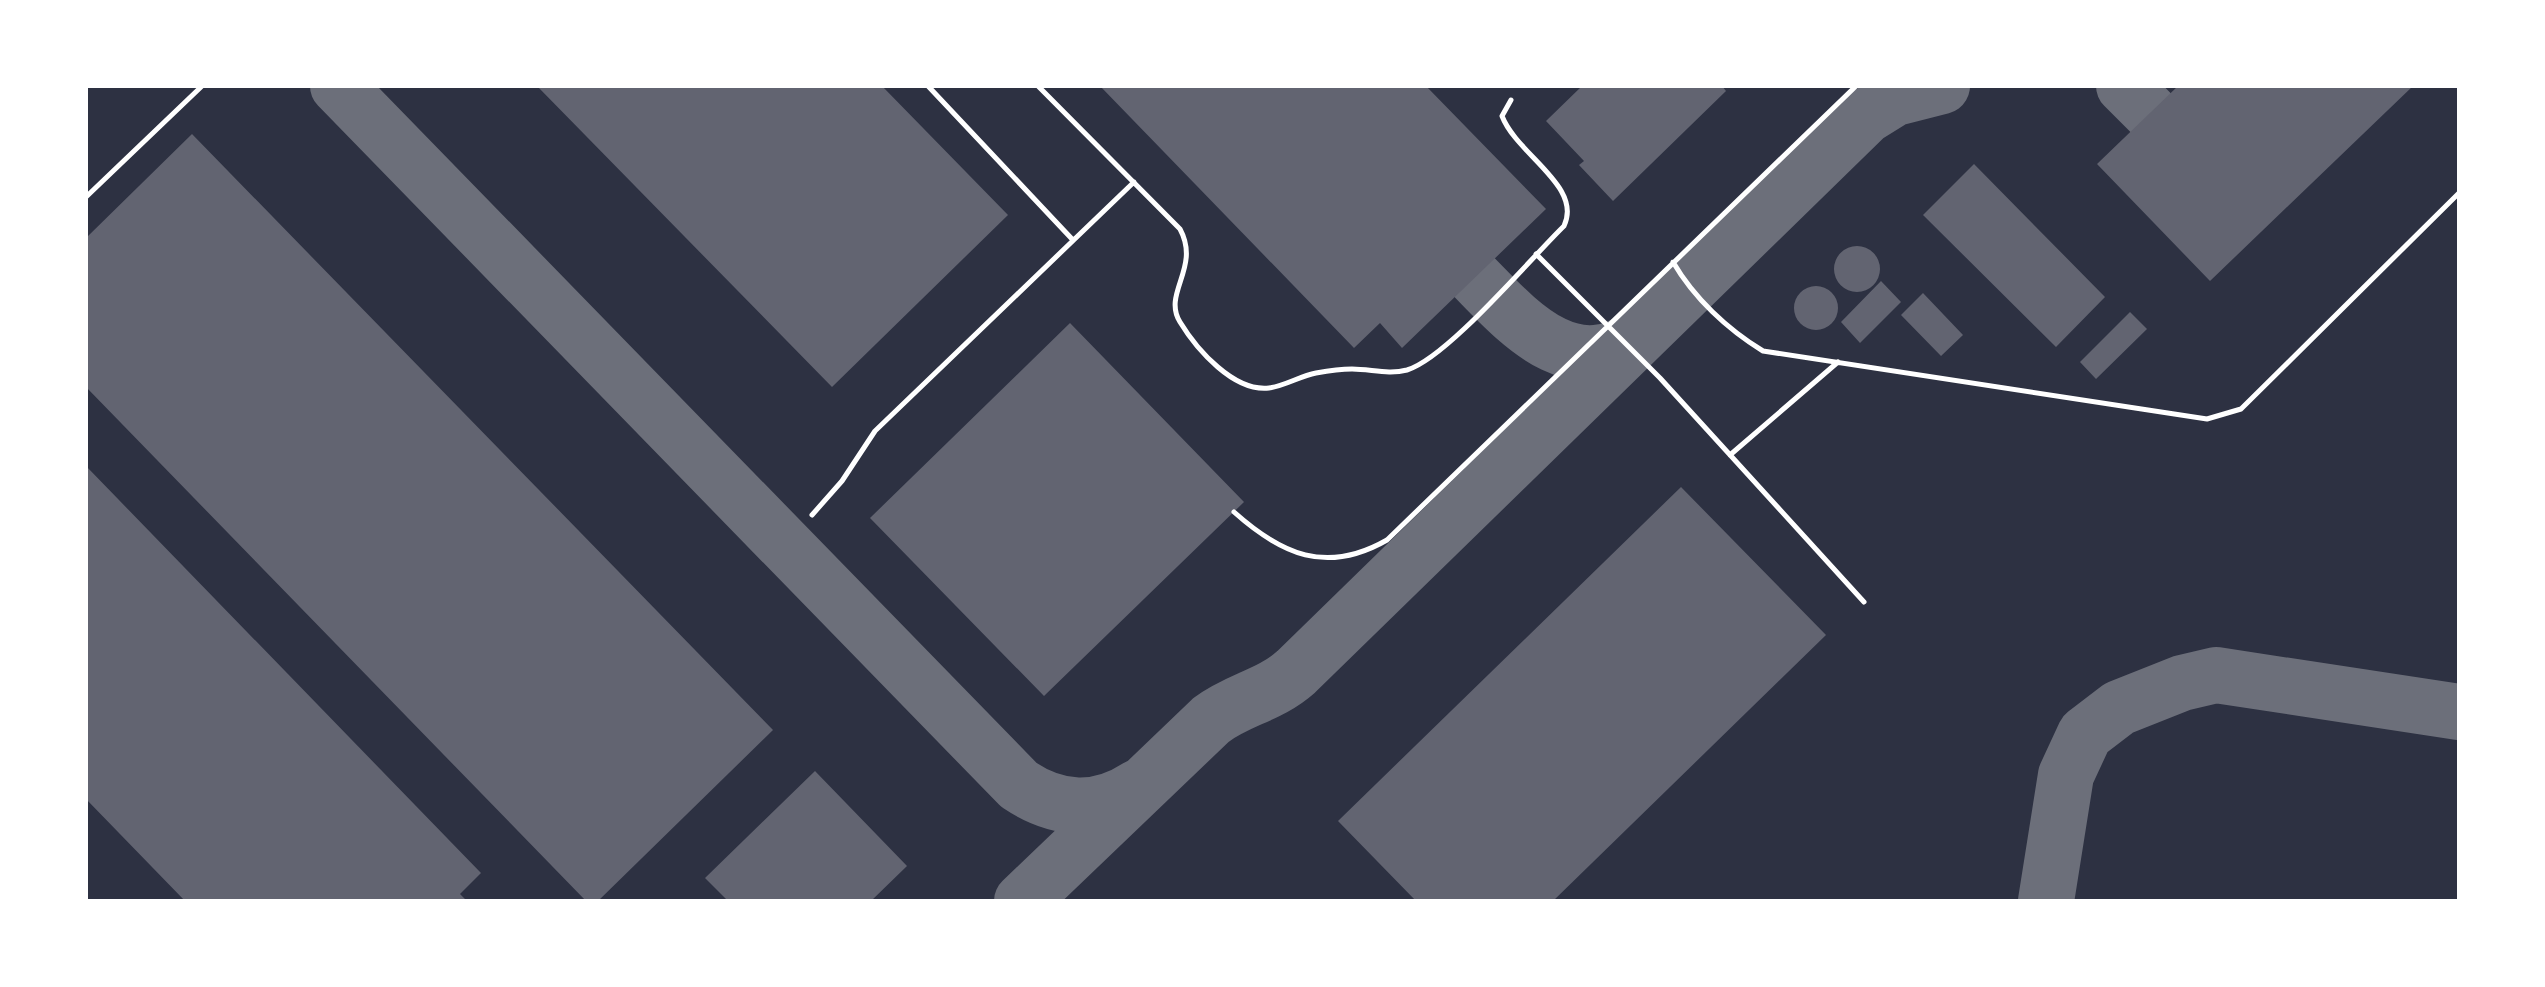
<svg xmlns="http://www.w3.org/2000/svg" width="2545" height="987" font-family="Quicksand,sans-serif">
  <rect width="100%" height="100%" fill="#2d3142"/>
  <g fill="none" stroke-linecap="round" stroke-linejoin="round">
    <path stroke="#6c6f7a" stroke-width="56" d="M338,86L1019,785C1058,811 1098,813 1138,787
      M2124,86L2150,112
      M1475,278C1519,323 1574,386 1642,333
      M1022,901L1211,720C1239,699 1269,696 1296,672L1866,116L1895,98L1942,86
      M2046,901L2066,775L2085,734L2119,708L2182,683L2216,675L2459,712"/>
  </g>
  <path fill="#626471" d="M537,86H882L1008,215L832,387Z
    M1100,86H1426L1546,209L1402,348L1380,323L1354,348Z
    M1582,86H1722L1726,91L1613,201L1579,165L1584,161L1546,121Z
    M2178,86H2413L2210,281L2097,164Z
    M192,134L773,730L598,901H586L86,387V238Z
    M1974,164L2105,297L2056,347L1923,215Z
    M1834 269a23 23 0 1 1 46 0a23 23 0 1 1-46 0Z
    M1881,281L1901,302L1860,343L1841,322Z
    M1794 308a22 22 0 1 1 44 0a22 22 0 1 1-44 0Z
    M1923,293L1963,335L1941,356L1901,315Z
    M2130,312L2147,329L2096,379L2080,362Z
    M1070,323L1244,502L1044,696L870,518Z
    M86,466L481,873L460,894L467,901H185L86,799Z
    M1681,487L1826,635L1553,901H1416L1338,821Z
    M815,771L907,866L871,901H728L705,878Z"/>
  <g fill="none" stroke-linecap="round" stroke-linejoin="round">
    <path stroke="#fff" stroke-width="5" d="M928,86L1072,239
      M1038,86L1180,229C1201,268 1162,293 1180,322C1197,350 1234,392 1269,388C1285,386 1300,376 1316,373C1327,371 1340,369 1352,369C1371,369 1388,375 1407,370C1447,358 1530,259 1564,226C1583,186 1517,155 1502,116L1511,100
      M86,197L202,86
      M1536,254L1660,378L1864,602
      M1673,262C1694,298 1727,329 1763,351L2207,419L2241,409L2459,193
      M1730,455L1838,362
      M1234,512C1281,554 1326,575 1387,540L1856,86
      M812,515L842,481L875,431L1134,182"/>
  </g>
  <rect width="2545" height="987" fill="none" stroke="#ffffff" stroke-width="176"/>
</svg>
